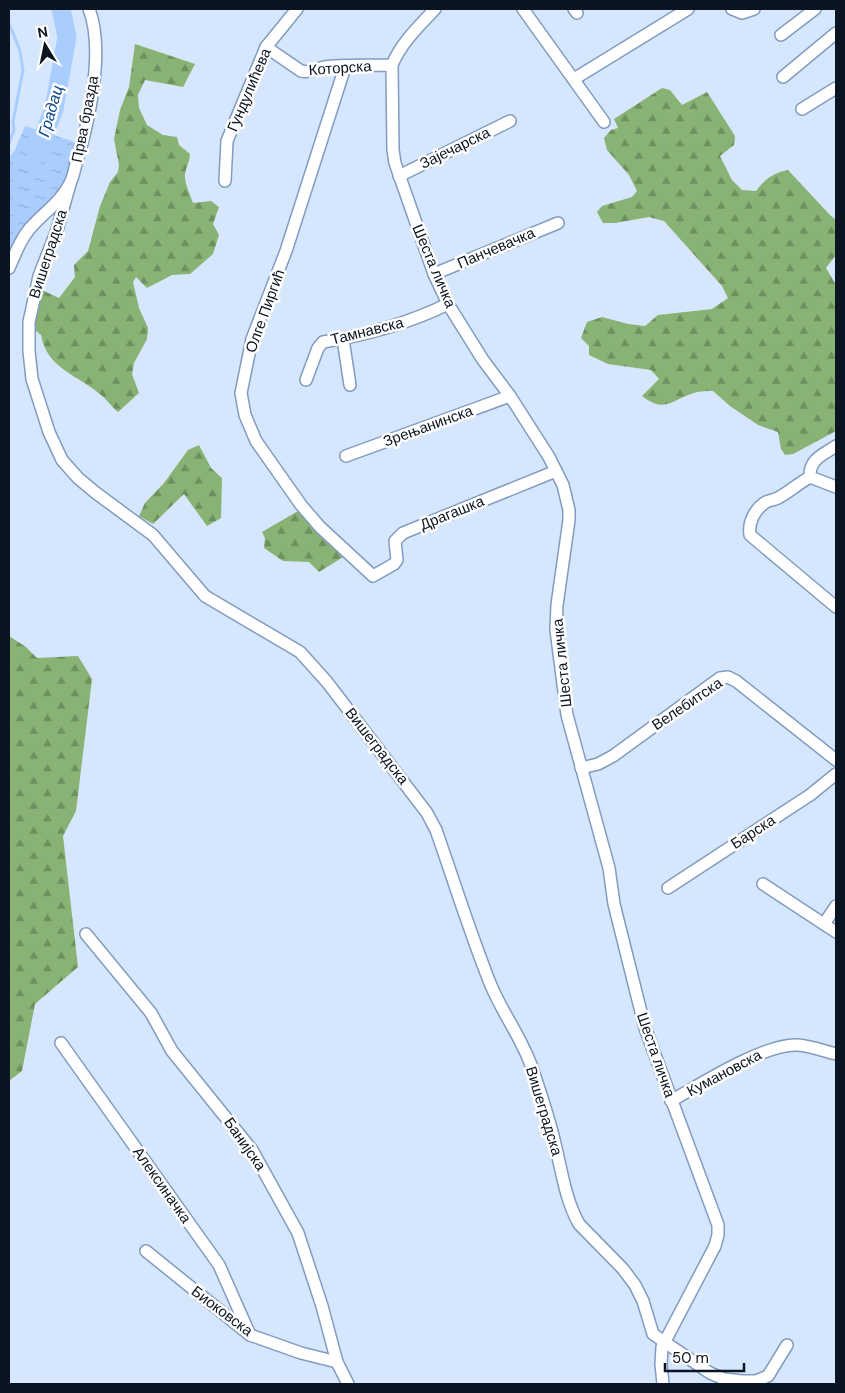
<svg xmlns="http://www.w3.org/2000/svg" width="845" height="1393" font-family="'DM Sans',sans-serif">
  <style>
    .forest { fill: url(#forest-firs) }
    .water { fill: url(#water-ripples) }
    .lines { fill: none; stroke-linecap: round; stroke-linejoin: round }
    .stream { stroke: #a9cdfd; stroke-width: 3 }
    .river { stroke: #a9cdfd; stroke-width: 19 }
    .minor-casing { stroke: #819cc0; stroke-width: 14 }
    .minor { stroke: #fff; stroke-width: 11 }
    .labels { text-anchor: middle; stroke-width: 5; stroke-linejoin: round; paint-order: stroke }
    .street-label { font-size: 15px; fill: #0b1421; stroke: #fff }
    .water-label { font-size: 16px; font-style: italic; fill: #0b478c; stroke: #fff }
  </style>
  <defs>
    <pattern id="forest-firs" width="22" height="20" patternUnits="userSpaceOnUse" patternTransform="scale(1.25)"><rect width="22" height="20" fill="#89b374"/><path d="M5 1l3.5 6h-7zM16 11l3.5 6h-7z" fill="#6e905f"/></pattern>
    <pattern id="water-ripples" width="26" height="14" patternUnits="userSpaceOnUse" patternTransform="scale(1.25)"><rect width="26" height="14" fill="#a9cdfd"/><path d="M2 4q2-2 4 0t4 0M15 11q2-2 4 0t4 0" fill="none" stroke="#90afd9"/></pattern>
  </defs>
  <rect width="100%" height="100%" fill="#d5e6fd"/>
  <g class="forest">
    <path d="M 135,44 L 195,64 L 183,87 L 145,80 L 138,95 L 139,108 L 147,125 L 163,135 L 177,137 L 179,145 L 190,154 C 190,161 186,167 185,174 C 184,183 190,194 193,203 L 211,201 L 219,207 L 213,224 L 219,235 L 213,254 L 190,274 L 172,275 L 147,288 L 136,277 L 133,282 L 139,308 L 148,328 L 147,339 L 134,363 L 132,374 L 139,393 L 118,412 C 112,407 107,400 101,395 C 78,375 47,369 41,335 L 35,330 L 36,313 L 42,290 L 59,298 L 75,277 L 74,265 L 88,251 L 100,206 L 110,182 L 118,172 L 119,165 L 114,139 L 120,110 L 129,87 Z"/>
    <path d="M 662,88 L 670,90 L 682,105 L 707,92 L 735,136 L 734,145 L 720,156 L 732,180 L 742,190 L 756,191 C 765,179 773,173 788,170 L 830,215 L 836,220 L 836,255 L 826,268 L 836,285 L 836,431 L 793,454 L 785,455 L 781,449 L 778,432 L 758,425 L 730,406 L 713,391 C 708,391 702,391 697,392 C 673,398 666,415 642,396 L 659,379 L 651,370 L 608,364 L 589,355 L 589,346 L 581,338 L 587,322 L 602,317 L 628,324 L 645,326 L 658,315 L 712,309 L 728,298 L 722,286 L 664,221 L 649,217 L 615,223 L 603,223 L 597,212 L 602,206 L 632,197 L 637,191 L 629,175 L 607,150 L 604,138 L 611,130 L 618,128 L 614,119 Z"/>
    <polygon points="199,445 211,468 222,478 221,518 207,526 184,494 153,524 139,516 145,503 164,483 188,450"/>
    <polygon points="298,511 343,557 319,572 309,562 283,561 264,548 265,538 262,532"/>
    <polygon points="9,636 26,647 37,658 78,656 92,679 76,811 63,836 78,967 35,1004 22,1071 9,1081"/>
  </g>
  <polygon class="water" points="25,126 78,143 62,189 9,256 9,158 15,150"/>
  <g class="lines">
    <polyline class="stream" points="9,23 20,51 23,70 13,122 14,130 9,143"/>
    <polyline class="river" points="36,155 54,109 67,37 61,9"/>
    <defs>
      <g id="minor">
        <path d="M 435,9 C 419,26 401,43 392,65 L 393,150 L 395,163 L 434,274 L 448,304 L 483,360 L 510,396 L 549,457 L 563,485 L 569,510 L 569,520 L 557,605 L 556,630 L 567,715 L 609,868 L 614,904 L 645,1028 L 718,1225 L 718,1235 L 715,1246 L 662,1347 L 661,1364 L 663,1384"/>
        <polyline points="523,9 604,122"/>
        <polyline points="574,9 577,13"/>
        <polyline points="732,9 742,13 754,9"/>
        <polyline points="781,35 815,9"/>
        <path d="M 266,47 L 301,71 C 311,73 315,69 324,67 C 344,64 370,66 392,65"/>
        <polyline points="345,67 286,251 252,339 241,393 245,415 256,441 301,505 320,527 373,576 394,564 397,560 395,541 403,533 556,471"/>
        <polyline points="783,77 836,33"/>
        <polyline points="574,79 688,9"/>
        <polyline points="802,109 836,88"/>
        <polyline points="399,176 510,121"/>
        <polyline points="225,181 227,141 266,47 297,9"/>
        <path d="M 70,184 L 57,230 L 39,276 L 29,322 L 29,351 L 32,379 L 49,432 L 62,460 L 78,478 L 96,493 L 153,535 L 205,596 L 300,652 L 327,682 L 427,813 L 436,830 C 454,881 470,933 490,983 C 502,1013 522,1038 532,1068 C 541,1094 550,1121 556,1148 C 562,1173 566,1201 579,1224 L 623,1269 L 635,1285 L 643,1301 L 653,1334 L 710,1373 L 724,1379 L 742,1381 L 756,1381 L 768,1376 L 787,1345"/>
        <path d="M 9,268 C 15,254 22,236 33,225 C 46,211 60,202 69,185 C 73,179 74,171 76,164 C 89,122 105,50 89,9"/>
        <polyline points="434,274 558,223"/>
        <polyline points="343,339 350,385"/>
        <path d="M 306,380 L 318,348 L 323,342 C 367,335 409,323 448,304"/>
        <path d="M 836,446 C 823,455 809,459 810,477 C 799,483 789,492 778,498 C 774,500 770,500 766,502 C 755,509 748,522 750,535 L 836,607"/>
        <polyline points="346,456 510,396"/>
        <polyline points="810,477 836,487"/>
        <polyline points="581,768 598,764 613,756 720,678 728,677 736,681 836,760"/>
        <polyline points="763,884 836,932"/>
        <polyline points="668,888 810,795 836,774"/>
        <polyline points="824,924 836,906"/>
        <polyline points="86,934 151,1013 172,1051 252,1150 298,1233 322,1306 337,1362 348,1384"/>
        <polyline points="61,1043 219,1265 250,1335"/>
        <path d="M 671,1101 C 701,1084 765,1043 798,1045 C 811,1046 824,1051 836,1054"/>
        <polyline points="146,1251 250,1335 301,1353 337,1362"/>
      </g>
    </defs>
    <use href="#minor" class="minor-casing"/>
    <use href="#minor" class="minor"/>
  </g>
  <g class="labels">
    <g class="street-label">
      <text transform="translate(340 68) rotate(-4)" y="5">Которска</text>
      <text transform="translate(249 90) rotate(-67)" y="5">Гундулићева</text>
      <text transform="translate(85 119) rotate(-79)" y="5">Прва бразда</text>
      <text transform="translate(455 148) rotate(-26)" y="5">Зајечарска</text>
      <text transform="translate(496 248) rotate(-23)" y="5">Панчевачка</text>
      <text transform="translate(48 254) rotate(-72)" y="5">Вишеградска</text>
      <text transform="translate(434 266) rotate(67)" y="5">Шеста личка</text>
      <text transform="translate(265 311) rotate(-70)" y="5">Олге Пиргић</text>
      <text transform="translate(367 331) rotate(-14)" y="5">Тамнавска</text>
      <text transform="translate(428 426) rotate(-20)" y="5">Зрењанинска</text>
      <text transform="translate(452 513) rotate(-22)" y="5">Драгашка</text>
      <text transform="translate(562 663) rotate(-96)" y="5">Шеста личка</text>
      <text transform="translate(687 704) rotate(-34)" y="5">Велебитска</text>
      <text transform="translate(377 746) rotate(52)" y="5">Вишеградска</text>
      <text transform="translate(753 832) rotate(-33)" y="5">Барска</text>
      <text transform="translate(656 1055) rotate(71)" y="5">Шеста личка</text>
      <text transform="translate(724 1073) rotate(-28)" y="5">Кумановска</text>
      <text transform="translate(544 1111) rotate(73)" y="5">Вишеградска</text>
      <text transform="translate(245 1144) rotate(55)" y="5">Банијска</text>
      <text transform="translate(162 1185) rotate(55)" y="5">Алексиначка</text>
      <text transform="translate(222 1311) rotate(37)" y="5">Биоковска</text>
    </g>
    <g class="water-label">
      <text transform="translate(50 111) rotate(-74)" y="6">Градац</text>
    </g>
  </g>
  <rect width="845" height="1393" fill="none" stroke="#0b1421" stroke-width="20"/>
  <g transform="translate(45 45) rotate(350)" stroke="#ffffff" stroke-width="4" paint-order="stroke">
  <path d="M0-4L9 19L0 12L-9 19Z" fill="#0b1421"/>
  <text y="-8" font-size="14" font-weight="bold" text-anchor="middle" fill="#0b1421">N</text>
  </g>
  <path d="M665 1363v8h79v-8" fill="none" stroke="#0b1421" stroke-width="2.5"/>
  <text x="672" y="1363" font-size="15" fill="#0b1421" stroke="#ffffff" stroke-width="4" paint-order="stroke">50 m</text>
</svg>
